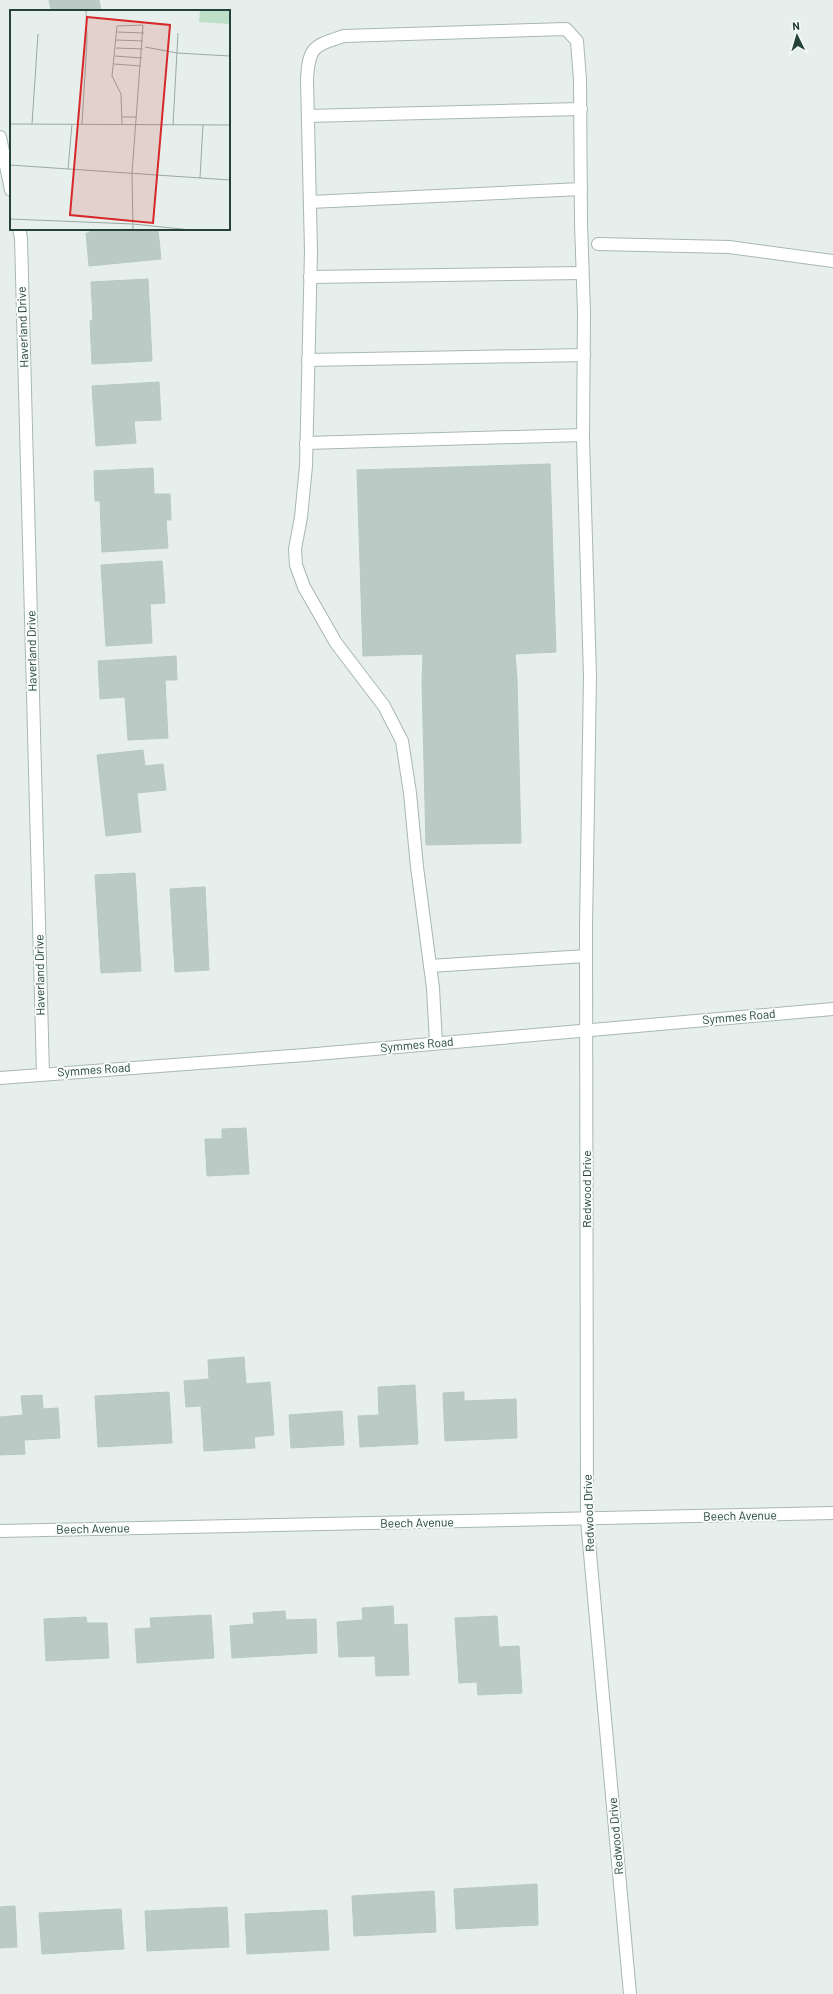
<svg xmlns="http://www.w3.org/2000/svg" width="833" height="1994" font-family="Barlow,sans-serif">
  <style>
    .building { fill: #bbcac4; stroke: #b8c9c2 }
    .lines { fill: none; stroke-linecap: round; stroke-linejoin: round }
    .minor-casing { stroke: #a8b8b2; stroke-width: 14 }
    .minor { stroke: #fff; stroke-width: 12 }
    .labels { text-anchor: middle; stroke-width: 4; stroke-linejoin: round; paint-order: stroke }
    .street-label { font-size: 12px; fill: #24423a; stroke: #f7fbf9 }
    .inset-road { fill: none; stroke: #98aaa4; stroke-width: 1 }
    .view { fill: #d62828; fill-opacity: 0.15; stroke: #d62828; stroke-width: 2 }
    .inset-edge { fill: none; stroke: #24423a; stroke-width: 2 }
  </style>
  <rect width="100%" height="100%" fill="#e6efeb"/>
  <g class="building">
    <polygon points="49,0 99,0 101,11 51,11"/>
    <polygon points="89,229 158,229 161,259 89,266 86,233 90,233"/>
    <polygon points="148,279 152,361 92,364 90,321 93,320 91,282"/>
    <polygon points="159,382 161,420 134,421 136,443 96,446 92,386"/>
    <polygon points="550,464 556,652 515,654 517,679 422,682 423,654 363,656 357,470"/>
    <polygon points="153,468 154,494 170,494 171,520 166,520 168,548 102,552 100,501 95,501 94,471"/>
    <polygon points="162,561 165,603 150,604 152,643 106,646 101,565"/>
    <polygon points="176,656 177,680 165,680 168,738 128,740 125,697 100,699 98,661"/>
    <polygon points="517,679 521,843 426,845 422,682"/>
    <polygon points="143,750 145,766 163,764 166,790 137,793 141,832 106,836 97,755"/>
    <polygon points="135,873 141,971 101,973 95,875"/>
    <polygon points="205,887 209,970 175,972 170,889"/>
    <polygon points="246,1128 249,1174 207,1176 205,1139 222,1139 222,1129"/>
    <polygon points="244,1357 246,1384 270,1382 274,1435 254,1437 255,1448 204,1451 201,1406 186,1407 184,1381 209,1379 208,1360"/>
    <polygon points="415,1385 418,1444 360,1447 358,1416 379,1415 378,1387"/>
    <polygon points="169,1392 172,1443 98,1447 95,1396"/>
    <polygon points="464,1392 464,1401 516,1399 517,1438 445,1441 443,1393"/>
    <polygon points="42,1395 43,1409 58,1408 60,1438 24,1440 25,1454 0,1455 0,1417 23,1415 21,1396"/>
    <polygon points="342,1411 344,1445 291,1448 289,1415"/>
    <polygon points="393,1606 394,1625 407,1624 409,1675 376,1676 375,1656 339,1657 337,1622 363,1620 362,1608"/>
    <polygon points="285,1611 286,1620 316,1619 317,1653 232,1658 230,1626 254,1624 253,1613"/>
    <polygon points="211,1615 214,1658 137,1663 135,1629 151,1628 150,1618"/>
    <polygon points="497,1616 499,1647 519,1646 522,1693 478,1695 477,1682 459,1683 455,1618"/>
    <polygon points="86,1617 87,1623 107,1623 109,1658 46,1661 44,1619"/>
    <polygon points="537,1884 538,1925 456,1929 454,1889"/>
    <polygon points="434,1891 436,1932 354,1936 352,1896"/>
    <polygon points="15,1906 17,1947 0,1948 0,1907"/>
    <polygon points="227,1907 229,1947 147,1951 145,1911"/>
    <polygon points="121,1909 124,1949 42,1954 39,1913"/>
    <polygon points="327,1910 329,1950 247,1954 245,1914"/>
  </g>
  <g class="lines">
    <defs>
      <g id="minor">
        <polyline points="308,116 581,109"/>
        <polyline points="0,137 11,190"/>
        <polyline points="310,202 581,189"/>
        <polyline points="19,229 21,238 43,1074"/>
        <polyline points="598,244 729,247 833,261"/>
        <polyline points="310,277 582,273"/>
        <polyline points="308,360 584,355"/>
        <polyline points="306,443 583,435"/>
        <polyline points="430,966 586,956"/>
        <path d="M 436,1043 L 433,988 L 417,867 L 410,793 L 402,741 L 384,706 L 336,643 L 304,587 L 296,565 L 295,549 L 301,517 L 306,466 L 311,251 L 307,79 C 309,46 314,46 344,36 L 566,29 L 577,41 L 580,80 L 581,224 L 584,312 L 583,439 L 590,676 L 586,929 L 587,1520 L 630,1994"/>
        <polyline points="0,1078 305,1055 833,1009"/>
        <polyline points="0,1531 833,1513"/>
      </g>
    </defs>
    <use href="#minor" class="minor-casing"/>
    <use href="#minor" class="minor"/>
  </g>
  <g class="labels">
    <g class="street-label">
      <text transform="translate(23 327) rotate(-92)" y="4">Haverland Drive</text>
      <text transform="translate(32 651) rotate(-91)" y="4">Haverland Drive</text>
      <text transform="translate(40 975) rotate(-91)" y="4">Haverland Drive</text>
      <text transform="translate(739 1017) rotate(-5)" y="4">Symmes Road</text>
      <text transform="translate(417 1045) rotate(-5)" y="4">Symmes Road</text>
      <text transform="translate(94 1070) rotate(-4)" y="4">Symmes Road</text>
      <text transform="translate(587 1189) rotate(-90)" y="4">Redwood Drive</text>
      <text transform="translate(589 1513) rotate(-92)" y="4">Redwood Drive</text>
      <text transform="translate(740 1516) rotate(-1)" y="4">Beech Avenue</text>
      <text transform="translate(417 1523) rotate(-1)" y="4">Beech Avenue</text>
      <text transform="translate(93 1529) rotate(-1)" y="4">Beech Avenue</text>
      <text transform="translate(616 1836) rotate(-95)" y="4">Redwood Drive</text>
    </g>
  </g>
  <g transform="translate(10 10)">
    <rect width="220" height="220" fill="#e6efeb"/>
    <path d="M 190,0 L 220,0 L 220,14 L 189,12 Z" fill="#bfe0c8"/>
    <path class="inset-road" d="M 107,22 L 134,23M 106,30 L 133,31M 135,37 L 167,43 L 220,46M 106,38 L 133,39M 105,46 L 132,48M 104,54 L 131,56M 112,107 L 127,107M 0,114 L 220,115M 22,114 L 28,24M 72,114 L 77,31 L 76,0M 112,115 L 111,84 L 102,66 L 107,16 L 133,15 L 122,163 L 123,220M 163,115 L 168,23M 0,155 L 220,170M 58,159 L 62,114M 190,168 L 193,114M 0,209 L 123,214 L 181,220"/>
    <path class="view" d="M 77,7 L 160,15 L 143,213 L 60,205 Z"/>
    <rect width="220" height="220" class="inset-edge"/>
  </g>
  <g transform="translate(797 36) rotate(355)" stroke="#f7fbf9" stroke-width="3" paint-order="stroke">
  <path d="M0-3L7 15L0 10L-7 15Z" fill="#24423a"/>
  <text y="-6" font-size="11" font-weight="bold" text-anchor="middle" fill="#24423a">N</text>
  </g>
</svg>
